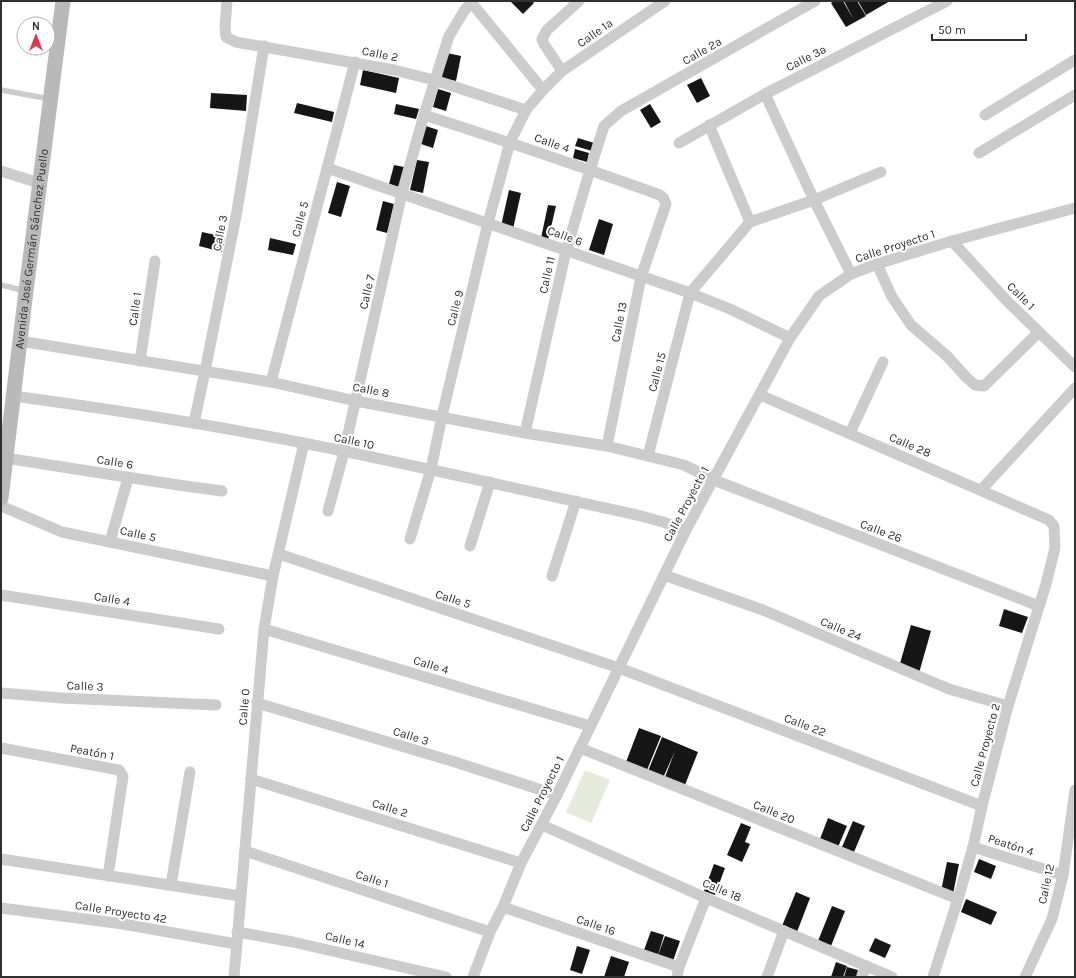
<svg xmlns="http://www.w3.org/2000/svg" width="1076" height="978" font-family="Karla,sans-serif">
  <style>
    .green { fill: #e6ecdc }
    .building { fill: #161616 }
    .lines { fill: none; stroke-linecap: round; stroke-linejoin: round }
    .lane { stroke: #ccc; stroke-width: 5.5 }
    .street { stroke: #ccc; stroke-width: 11 }
    .secondary { stroke: #b9b9b9; stroke-width: 15 }
    .labels { text-anchor: middle; stroke-width: 4; stroke-linejoin: round; paint-order: stroke }
    .street-label { font-size: 12px; fill: #2f2f2f; stroke: #fff }
  </style>
  <rect width="100%" height="100%" fill="#fff"/>
  <polygon class="green" points="585,770 610,780 591,823 566,812"/>
  <g class="building">
    <polygon points="510,1 532,1 534,3 523,14"/>
    <polygon points="834,1 843,1 854,20 844,1 857,1 866,16 846,27 831,3"/>
    <polygon points="858,1 890,1 866,15"/>
    <polygon points="447,53 461,56 456,81 441,78"/>
    <polygon points="363,70 399,78 396,93 360,85"/>
    <polygon points="701,78 710,96 697,103 687,85"/>
    <polygon points="438,89 451,93 446,111 433,107"/>
    <polygon points="211,93 247,95 246,111 210,108"/>
    <polygon points="297,103 334,112 332,122 294,113"/>
    <polygon points="396,104 419,109 416,119 394,114"/>
    <polygon points="650,104 661,122 651,128 640,110"/>
    <polygon points="426,126 438,130 433,148 421,144"/>
    <polygon points="578,138 594,143 592,151 575,146"/>
    <polygon points="575,149 589,153 587,162 573,158"/>
    <polygon points="417,160 429,162 423,193 410,190"/>
    <polygon points="394,165 404,167 399,187 389,184"/>
    <polygon points="337,182 350,186 341,217 328,213"/>
    <polygon points="509,190 521,193 513,229 501,226"/>
    <polygon points="383,201 394,204 387,233 376,230"/>
    <polygon points="548,205 556,206 548,240 541,238"/>
    <polygon points="599,219 613,224 604,255 589,250"/>
    <polygon points="202,232 225,237 222,252 199,246"/>
    <polygon points="270,238 296,244 293,255 268,250"/>
    <polygon points="1004,609 1028,617 1022,633 999,626"/>
    <polygon points="911,625 931,631 919,673 899,667"/>
    <polygon points="639,728 661,736 647,770 626,762"/>
    <polygon points="662,737 698,752 685,785 665,777 675,751 663,778 648,771"/>
    <polygon points="828,818 847,826 838,847 820,839"/>
    <polygon points="853,821 865,826 854,852 842,847"/>
    <polygon points="741,823 751,827 745,842 750,844 742,862 727,855"/>
    <polygon points="979,859 996,866 991,879 974,872"/>
    <polygon points="947,862 959,864 953,894 941,891"/>
    <polygon points="714,864 725,868 715,895 704,891"/>
    <polygon points="796,892 810,898 797,932 782,926"/>
    <polygon points="966,899 997,912 991,925 961,912"/>
    <polygon points="832,906 845,911 831,946 818,941"/>
    <polygon points="651,931 664,935 658,955 644,950"/>
    <polygon points="665,936 680,941 673,961 658,955"/>
    <polygon points="875,938 891,945 885,958 869,951"/>
    <polygon points="577,946 590,950 582,974 570,970"/>
    <polygon points="611,956 629,962 624,977 604,977"/>
    <polygon points="836,962 847,966 843,977 831,977"/>
    <polygon points="847,967 858,970 856,977 844,977"/>
  </g>
  <g class="lines">
    <g class="lane">
      <polyline points="1,90 50,99"/>
      <polyline points="1,285 26,291"/>
    </g>
    <g class="street">
      <polyline points="227,1 225,27 226,37 236,42 394,70 434,80 526,110"/>
      <polyline points="470,1 543,90"/>
      <polyline points="562,71 544,44 542,39 547,30 579,1"/>
      <polyline points="765,94 814,200 851,274"/>
      <path d="M 424,115 C 503,140 582,167 660,195 L 664,199 L 666,204 L 641,277 L 607,446"/>
      <polyline points="985,115 1075,60"/>
      <polyline points="709,125 750,222"/>
      <polyline points="679,143 765,94 947,1"/>
      <polyline points="979,153 1075,95"/>
      <polyline points="327,168 690,293 730,309 790,338"/>
      <polyline points="1,171 39,183"/>
      <polyline points="952,241 1007,301 1075,367"/>
      <polyline points="877,264 892,297 911,325 947,356 966,377 975,385 984,386 1039,332"/>
      <polyline points="20,341 271,382 356,401 525,433 607,446 684,465 714,480 1039,606"/>
      <polyline points="140,361 155,261"/>
      <polyline points="271,382 355,62"/>
      <polyline points="760,395 1049,520 1054,526 1055,548 1046,584 1008,706 982,806 973,847 958,899 933,977"/>
      <path d="M 13,396 C 110,409 207,424 303,443 C 415,465 526,491 637,515 L 663,522 L 686,530"/>
      <polyline points="194,423 205,371 237,211 264,46"/>
      <polyline points="525,433 566,251 590,170 604,126 621,111 815,1"/>
      <polyline points="850,433 883,362"/>
      <polyline points="648,456 690,293 750,222 814,200 881,172"/>
      <polyline points="5,458 178,485 222,491"/>
      <polyline points="981,490 1075,388"/>
      <polyline points="1,506 62,532 273,576"/>
      <polyline points="328,511 344,452 402,193 424,115 449,36 464,11 473,1"/>
      <polyline points="410,539 431,469 442,416 488,223 510,142 526,110 543,90 562,71 665,1"/>
      <polyline points="110,542 128,478"/>
      <polyline points="470,546 490,482"/>
      <polyline points="279,554 619,668 982,806"/>
      <polyline points="664,575 763,610 949,689 1008,706"/>
      <polyline points="552,576 576,501"/>
      <polyline points="1,595 219,629"/>
      <polyline points="264,629 590,726"/>
      <polyline points="1,693 62,698 216,705"/>
      <polyline points="257,703 455,762 557,795"/>
      <polyline points="1,748 119,770 123,776 108,876"/>
      <polyline points="580,748 958,899"/>
      <polyline points="251,779 521,863"/>
      <polyline points="542,825 706,898 892,977"/>
      <polyline points="973,847 1063,875"/>
      <polyline points="245,851 490,932"/>
      <polyline points="1,859 240,896"/>
      <polyline points="171,885 190,772"/>
      <polyline points="503,907 679,967"/>
      <polyline points="1,908 123,924 236,944"/>
      <polyline points="237,932 293,942 446,977"/>
      <polyline points="234,977 264,629 273,576 304,443"/>
      <polyline points="473,977 490,932 503,907 521,863 557,795 686,530 790,338 819,296 851,274 877,264 952,241 1075,208"/>
      <polyline points="677,977 679,967 706,898"/>
      <polyline points="767,977 784,931"/>
      <polyline points="862,977 866,966"/>
      <polyline points="1025,977 1052,919 1063,875 1075,790"/>
    </g>
    <path class="secondary" id="s1" d="M 1,498 L 26,291 L 63,1"/>
  </g>
  <g class="labels">
    <g class="street-label">
      <text transform="translate(595 33) rotate(-35)" y="4">Calle 1ª</text>
      <text transform="translate(702 51) rotate(-30)" y="4">Calle 2ª</text>
      <text transform="translate(380 54) rotate(11)" y="4">Calle 2</text>
      <text transform="translate(806 58) rotate(-27)" y="4">Calle 3ª</text>
      <text transform="translate(552 143) rotate(19)" y="4">Calle 4</text>
      <text transform="translate(300 219) rotate(-75)" y="4">Calle 5</text>
      <text transform="translate(220 233) rotate(-79)" y="4">Calle 3</text>
      <text transform="translate(565 236) rotate(20)" y="4">Calle 6</text>
      <text transform="translate(895 246) rotate(-18)" y="4">Calle Proyecto 1</text>
      <text dy="4" stroke="none"><textPath href="#s1" startOffset="251">Avenida José Germán Sánchez Puello</textPath></text>
      <text transform="translate(547 275) rotate(-77)" y="4">Calle 11</text>
      <text transform="translate(367 292) rotate(-77)" y="4">Calle 7</text>
      <text transform="translate(1021 296) rotate(45)" y="4">Calle 1</text>
      <text transform="translate(455 308) rotate(-76)" y="4">Calle 9</text>
      <text transform="translate(135 309) rotate(-82)" y="4">Calle 1</text>
      <text transform="translate(619 322) rotate(-79)" y="4">Calle 13</text>
      <text transform="translate(657 372) rotate(-75)" y="4">Calle 15</text>
      <text transform="translate(371 390) rotate(11)" y="4">Calle 8</text>
      <text transform="translate(354 441) rotate(12)" y="4">Calle 10</text>
      <text transform="translate(910 445) rotate(23)" y="4">Calle 28</text>
      <text transform="translate(115 462) rotate(9)" y="4">Calle 6</text>
      <text transform="translate(686 504) rotate(-62)" y="4">Calle Proyecto 1</text>
      <text transform="translate(881 531) rotate(21)" y="4">Calle 26</text>
      <text transform="translate(138 534) rotate(12)" y="4">Calle 5</text>
      <text transform="translate(112 599) rotate(9)" y="4">Calle 4</text>
      <text transform="translate(453 599) rotate(18)" y="4">Calle 5</text>
      <text transform="translate(841 629) rotate(23)" y="4">Calle 24</text>
      <text transform="translate(431 665) rotate(17)" y="4">Calle 4</text>
      <text transform="translate(85 686) rotate(2)" y="4">Calle 3</text>
      <text transform="translate(244 707) rotate(-85)" y="4">Calle 0</text>
      <text transform="translate(805 725) rotate(21)" y="4">Calle 22</text>
      <text transform="translate(411 736) rotate(17)" y="4">Calle 3</text>
      <text transform="translate(985 745) rotate(-75)" y="4">Calle Proyecto 2</text>
      <text transform="translate(92 752) rotate(11)" y="4">Peatón 1</text>
      <text transform="translate(542 794) rotate(-63)" y="4">Calle Proyecto 1</text>
      <text transform="translate(390 808) rotate(17)" y="4">Calle 2</text>
      <text transform="translate(774 812) rotate(22)" y="4">Calle 20</text>
      <text transform="translate(1011 845) rotate(18)" y="4">Peatón 4</text>
      <text transform="translate(372 879) rotate(18)" y="4">Calle 1</text>
      <text transform="translate(1046 884) rotate(-78)" y="4">Calle 12</text>
      <text transform="translate(722 890) rotate(23)" y="4">Calle 18</text>
      <text transform="translate(121 912) rotate(9)" y="4">Calle Proyecto 42</text>
      <text transform="translate(596 925) rotate(19)" y="4">Calle 16</text>
      <text transform="translate(345 940) rotate(13)" y="4">Calle 14</text>
    </g>
  </g>
  <rect width="1076" height="978" fill="none" stroke="#2f2f2f" stroke-width="4"/>
  <g transform="translate(36 36)"><circle r="19" fill="#ffffff" stroke="#acacac"/>
  <path d="M0-3L7 15L0 10L-7 15Z" fill="#e3334d"/>
  <text y="-6" font-size="11" font-weight="bold" text-anchor="middle" fill="#2f2f2f">N</text>
  </g>
  <path d="M932 34v6h94v-6" fill="none" stroke="#2f2f2f" stroke-width="2"/>
  <text x="938" y="34" font-size="12" fill="#2f2f2f" stroke="#ffffff" stroke-width="3" paint-order="stroke">50 m</text>
</svg>
